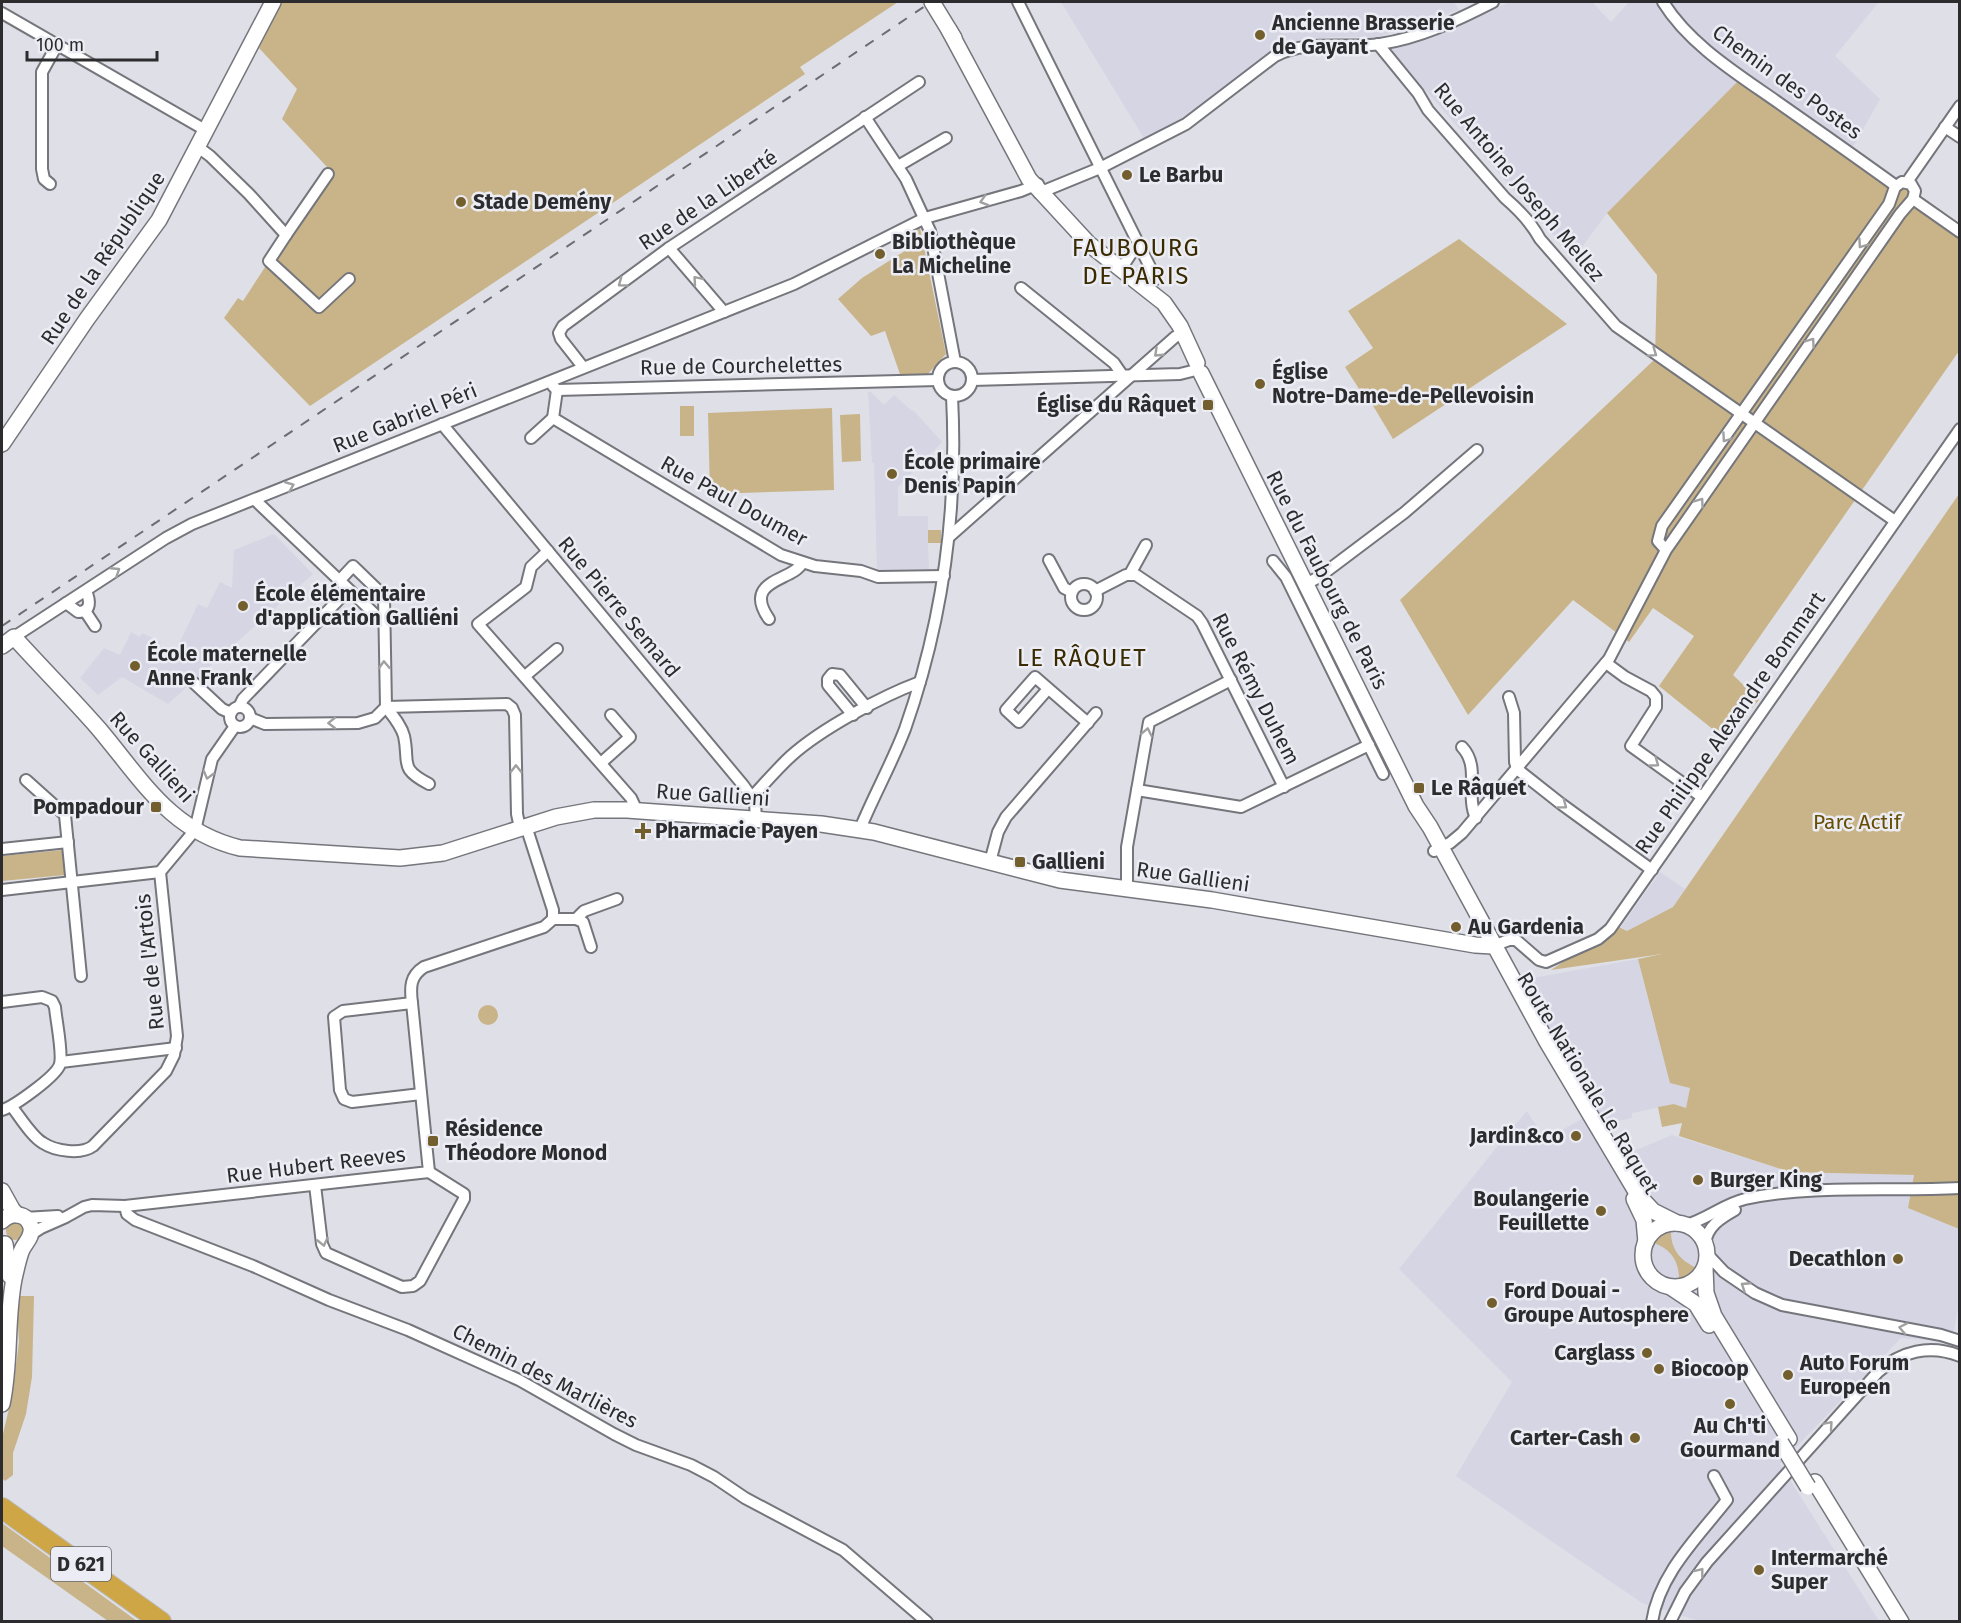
<svg xmlns="http://www.w3.org/2000/svg" width="1961" height="1623" font-family="'Fira Sans',sans-serif">
  <style>
    .built { fill: #d5d5e4 }
    .green { fill: #c8b488 }
    .lines { fill: none; stroke-linecap: round; stroke-linejoin: round }
    .street-casing { stroke: #75767c; stroke-width: 14 }
    .secondary-casing { stroke: #75767c; stroke-width: 18 }
    .highway-casing { stroke: #bbbbbc; stroke-width: 22 }
    .street { stroke: #fff; stroke-width: 10 }
    .secondary { stroke: #fff; stroke-width: 15 }
    .highway { stroke: #cea645; stroke-width: 20 }
    .rail { stroke: #6c6c71; stroke-width: 2; stroke-dasharray: 10 10; stroke-linecap: butt }
    .secondary-bridge-casing { stroke: #75767c; stroke-width: 18; stroke-linecap: butt }
    .secondary-bridge { stroke: #fff; stroke-width: 15 }
    .oneway { stroke: #a0a0a1 }
    .poi-dot { fill: #735e2d; stroke: #ecedf4; stroke-width: 2 }
    .labels { text-anchor: middle; stroke-width: 5; stroke-linejoin: round; paint-order: stroke }
    .shield { fill: #ecedf4; stroke: #66666a; stroke-width: 1.5 }
    .shield-label { font-size: 20px; font-weight: bold; fill: #2c2c2f }
    .poi-label { font-size: 21px; font-weight: bold; fill: #2c2c2f; stroke: #ecedf4; text-anchor: start }
    .street-label { font-size: 21px; fill: #2c2c2f; stroke: #ecedf4 }
    .park-label { font-size: 21px; fill: #674e04; stroke: #ecedf4 }
    .quarter-label { font-size: 24px; letter-spacing: 1.5px; fill: #3a2a00; stroke: #ecedf4 }
  </style>
  <rect width="100%" height="100%" fill="#dfdfe7"/>
  <g class="built">
    <polygon points="1061,2 1454,2 1459,10 1378,37 1330,37 1302,42 1276,53 1211,100 1145,140"/>
    <polygon points="1510,2 1592,2 1611,22 1629,2 1879,2 1835,56 1880,99 1852,149 1746,73 1607,213 1574,258 1388,48 1444,31"/>
    <polygon points="868,392 871,392 884,405 894,395 912,411 913,410 942,442 898,487 898,516 928,516 928,530 941,530 928,544 929,569 877,570 874,463 872,462"/>
    <polygon points="274,534 313,574 168,704 122,677 98,695 80,678 104,648 120,655 131,632 140,637 142,633 161,642 159,646 168,650 164,658 171,661 198,604 207,608 220,582 232,588 234,550"/>
    <polygon points="1660,872 1685,889 1673,907 1627,931 1621,927"/>
    <polygon points="1638,959 1654,1023 1690,1088 1686,1108 1674,1104 1632,1113 1632,1118 1605,1124 1622,1156 1672,1135 1790,1172 1914,1175 1908,1208 1959,1229 1959,1302 1952,1342 1901,1338 1780,1464 1879,1621 1699,1621 1642,1603 1456,1476 1512,1382 1399,1269 1513,1127 1527,1111 1545,1140 1597,1110 1524,984 1533,978"/>
  </g>
  <g class="green">
    <polygon points="282,2 898,2 800,67 805,74 310,406 224,318 238,298 243,301 329,169 282,119 297,89 259,48"/>
    <polygon points="1746,73 1959,223 1959,351 1733,675 1759,700 1725,739 1659,686 1694,636 1653,608 1629,642 1573,600 1468,715 1400,600 1655,359 1657,275 1607,213"/>
    <polygon points="920,228 946,354 925,377 901,377 885,331 871,336 838,299 862,278 908,249 904,237"/>
    <polygon points="1459,239 1567,324 1393,439 1366,394 1363,395 1345,367 1373,348 1348,311"/>
    <rect x="680" y="406" width="14" height="30"/>
    <polygon points="832,408 834,490 710,494 708,413"/>
    <polygon points="860,414 861,461 842,462 840,415"/>
    <polygon points="1959,494 1959,1229 1908,1208 1914,1175 1790,1172 1679,1136 1682,1123 1662,1127 1658,1107 1674,1104 1686,1108 1690,1088 1670,1083 1638,959 1662,954 1551,970 1617,926 1627,931 1673,907"/>
    <rect x="928" y="530" width="13" height="13"/>
    <polygon points="63,850 65,875 2,881 2,856"/>
    <circle cx="488" cy="1015" r="10"/>
    <circle cx="15" cy="1231" r="9"/>
    <path d="M 1671,1232 C 1671,1250 1681,1261 1697,1268 L 1687,1277 L 1679,1279 C 1679,1261 1671,1249 1654,1243 L 1662,1235 Z"/>
    <polygon points="16,1296 34,1296 32,1377 26,1414 13,1453 13,1475 5,1481 2,1478 2,1438 12,1396 19,1342"/>
    <polygon points="2,1523 137,1621 108,1621 2,1546"/>
  </g>
  <g class="lines">
    <defs>
      <g id="street">
        <polyline points="1018,2 1156,279"/>
        <path d="M 1663,2 C 1689,44 1736,73 1776,101 C 1816,129 1856,157 1896,186"/>
        <polyline points="2,13 207,131"/>
        <path d="M 1378,44 L 1418,93 L 1428,110 L 1505,198 C 1519,210 1531,222 1540,239 L 1616,326 L 1895,521"/>
        <polyline points="865,117 906,179 930,231 955,362"/>
        <polyline points="1945,127 1960,137"/>
        <polyline points="198,147 210,156 249,194 286,235 269,261 319,307 349,279"/>
        <polyline points="898,166 946,138"/>
        <polyline points="1907,182 1960,106"/>
        <polyline points="50,184 44,179 42,169 42,72 57,45"/>
        <path d="M 1039,193 L 1100,168 L 1186,124 L 1275,56 C 1307,39 1345,49 1380,44 C 1420,38 1458,20 1493,2"/>
        <polyline points="1913,199 1960,232"/>
        <polyline points="286,235 328,174"/>
        <polyline points="669,248 724,312"/>
        <polyline points="1121,269 1138,243"/>
        <polyline points="1021,288 1114,363 1123,376"/>
        <circle cx="955" cy="379" r="17"/>
        <polyline points="583,367 561,339 559,333 563,326 669,248 919,82"/>
        <polyline points="972,380 1180,374 1192,371"/>
        <polyline points="553,386 557,390 938,380"/>
        <polyline points="557,390 553,418 781,555 815,566 861,571 878,577 944,576"/>
        <polyline points="442,424 743,785 755,802 756,819"/>
        <polyline points="531,438 553,418"/>
        <polyline points="255,500 383,622"/>
        <polyline points="950,536 1175,337 1183,333"/>
        <polyline points="548,551 531,567 526,587 478,624 631,798 637,811"/>
        <polyline points="1049,560 1064,588 1072,592"/>
        <polyline points="1273,561 1286,577 1383,774"/>
        <polyline points="1130,574 1146,545"/>
        <path d="M 339,581 L 353,566 L 384,596 L 386,707 C 393,716 401,725 404,736 C 410,763 398,768 429,784"/>
        <polyline points="1306,584 1319,577 1404,513 1477,450"/>
        <circle cx="1084" cy="597" r="13"/>
        <polyline points="1095,591 1126,575 1136,575 1197,616 1202,623 1284,787"/>
        <path d="M 66,603 L 78,612 C 92,612 90,600 86,591"/>
        <polyline points="85,611 95,626"/>
        <path d="M 769,619 C 741,579 794,581 802,563"/>
        <polyline points="14,637 166,538 192,524 794,284 925,218 1021,191 1038,184"/>
        <polyline points="1606,663 1625,677 1651,691 1656,697 1656,707 1631,746 1702,797"/>
        <polyline points="525,676 557,649"/>
        <polyline points="194,683 222,709 231,713"/>
        <polyline points="1048,689 1019,722 1006,710 1035,677 1088,723"/>
        <polyline points="1509,697 1514,713 1515,762 1517,769 1560,803 1652,870"/>
        <polyline points="239,707 243,699 348,590"/>
        <polyline points="386,707 507,704 512,708 515,715 517,814 520,828"/>
        <circle cx="240" cy="717" r="10"/>
        <polyline points="853,715 828,685 828,679 832,674 840,675 867,708"/>
        <polyline points="250,718 265,724 358,723 375,718 386,707"/>
        <path d="M 1462,747 C 1481,767 1465,795 1476,818"/>
        <polyline points="601,763 630,737 611,715"/>
        <polyline points="26,780 65,815 81,976"/>
        <polyline points="1137,790 1241,807 1369,745"/>
        <path d="M 752,797 C 765,783 777,769 791,756 C 821,729 882,696 920,682"/>
        <path d="M 860,829 C 874,795 892,763 905,729 C 943,621 958,510 952,396"/>
        <polyline points="2,849 68,842"/>
        <polyline points="1434,851 1450,843 1462,833 1609,659 1666,550 1900,214 1913,199 1915,191 1911,184 1902,182 1895,187 1889,204 1662,526 1658,541 1666,550"/>
        <polyline points="990,862 998,832 1006,817 1096,713"/>
        <polyline points="1127,889 1127,847 1149,722 1231,680"/>
        <polyline points="2,890 160,872 195,830 212,759 235,726"/>
        <polyline points="553,919 576,919 584,911 617,899"/>
        <polyline points="576,919 583,922 591,947"/>
        <polyline points="1493,946 1509,940 1516,940 1539,960 1546,962 1598,939 1610,929 1960,429"/>
        <path d="M 2,1002 L 42,997 L 52,1001 L 55,1007 C 56,1020 63,1053 60,1064 C 57,1076 13,1107 2,1110"/>
        <polyline points="412,1003 343,1011 334,1017 340,1090 344,1099 352,1102 421,1094"/>
        <polyline points="61,1062 176,1048"/>
        <path d="M 12,1107 C 20,1117 32,1137 43,1143 C 55,1151 81,1155 93,1146 L 166,1071 L 174,1055 L 177,1036 L 160,872"/>
        <polyline points="315,1185 322,1244 326,1253 402,1287 413,1286 420,1281 464,1199 464,1194 429,1172"/>
        <polyline points="125,1206 127,1214 135,1220 253,1266 329,1300 408,1330 519,1380 614,1434 636,1445 691,1465 714,1477 745,1498 843,1550 927,1622"/>
        <polyline points="24,1218 58,1216"/>
        <path d="M 1686,1225 C 1707,1219 1724,1204 1745,1199 C 1814,1184 1889,1192 1960,1188"/>
        <path d="M 30,1235 L 41,1228 L 66,1217 L 84,1207 L 92,1205 L 125,1206 L 429,1172 L 412,1003 C 410,987 410,976 424,967 L 544,927 L 553,919 L 553,910 L 526,826"/>
        <path d="M 1705,1244 C 1707,1226 1721,1218 1735,1210"/>
        <polyline points="1708,1255 1724,1272 1755,1293 1782,1305 1941,1335 1960,1341"/>
        <path d="M 1652,1622 C 1659,1574 1698,1537 1727,1500 L 1714,1476"/>
        <path d="M 1670,1622 L 1685,1592 L 1707,1562 L 1878,1372 C 1901,1351 1930,1344 1960,1356"/>
      </g>
      <g id="secondary">
        <polyline points="932,2 954,38"/>
        <polyline points="949,30 1029,179 1089,244 1164,303 1180,326 1197,363"/>
        <polyline points="1201,373 1416,806 1430,827 1547,1042 1638,1195 1653,1211 1677,1223"/>
        <polyline points="2,444 87,319 159,220 273,2"/>
        <path d="M 2,646 L 14,637 C 42,668 72,698 99,729 C 142,780 170,831 240,848 L 400,858 L 443,853 L 556,817 L 594,810 L 627,810 L 821,824 L 874,832 L 1060,880 L 1212,900 L 1475,945 L 1493,946"/>
        <polyline points="2,1191 12,1209 17,1215"/>
        <polyline points="1634,1199 1644,1220 1646,1242"/>
        <path d="M 2,1221 C 11,1212 27,1212 31,1227 C 33,1238 24,1243 21,1252 C 18,1261 16,1270 14,1279 C 6,1320 11,1363 2,1404"/>
        <circle cx="1675" cy="1255" r="32"/>
        <polyline points="5,1244 10,1276"/>
        <polyline points="1705,1268 1706,1293 1714,1316 1789,1439"/>
        <polyline points="1672,1288 1696,1304 1709,1325"/>
        <polyline points="1815,1482 1901,1622"/>
      </g>
      <polyline id="highway" points="2,1508 161,1622"/>
    </defs>
    <use href="#street" class="street-casing"/>
    <use href="#secondary" class="secondary-casing"/>
    <use href="#highway" class="highway-casing"/>
    <use href="#street" class="street"/>
    <use href="#secondary" class="secondary"/>
    <use href="#highway" class="highway"/>
    <polyline class="rail" points="2,626 931,2"/>
    <defs>
      <polyline id="secondary-bridge" points="1781,1443 1808,1487"/>
    </defs>
    <use href="#secondary-bridge" class="secondary-bridge-casing"/>
    <use href="#secondary-bridge" class="secondary-bridge"/>
  </g>
  <defs><path id="oneway-chevron" d="M-2-3.5L2.5 0L-2 3.5" fill="none" stroke-width="1.6" stroke-linecap="round" stroke-linejoin="round" transform="scale(1.5)"/></defs>
  <g class="oneway">
    <use href="#oneway-chevron" transform="translate(984 201) rotate(164)"/>
    <use href="#oneway-chevron" transform="translate(1862 244) rotate(125)"/>
    <use href="#oneway-chevron" transform="translate(697 280) rotate(-131)"/>
    <use href="#oneway-chevron" transform="translate(622 283) rotate(144)"/>
    <use href="#oneway-chevron" transform="translate(1811 342) rotate(-55)"/>
    <use href="#oneway-chevron" transform="translate(1158 353) rotate(137)"/>
    <use href="#oneway-chevron" transform="translate(1653 353) rotate(35)"/>
    <use href="#oneway-chevron" transform="translate(1726 438) rotate(125)"/>
    <use href="#oneway-chevron" transform="translate(290 486) rotate(-22)"/>
    <use href="#oneway-chevron" transform="translate(1700 502) rotate(-55)"/>
    <use href="#oneway-chevron" transform="translate(116 571) rotate(-33)"/>
    <use href="#oneway-chevron" transform="translate(384 665) rotate(-92)"/>
    <use href="#oneway-chevron" transform="translate(332 723) rotate(179)"/>
    <use href="#oneway-chevron" transform="translate(1147 732) rotate(-79)"/>
    <use href="#oneway-chevron" transform="translate(1655 763) rotate(36)"/>
    <use href="#oneway-chevron" transform="translate(516 769) rotate(-91)"/>
    <use href="#oneway-chevron" transform="translate(208 775) rotate(105)"/>
    <use href="#oneway-chevron" transform="translate(1563 805) rotate(37)"/>
    <use href="#oneway-chevron" transform="translate(323 1242) rotate(77)"/>
    <use href="#oneway-chevron" transform="translate(1745 1286) rotate(-147)"/>
    <use href="#oneway-chevron" transform="translate(1903 1328) rotate(-169)"/>
    <use href="#oneway-chevron" transform="translate(1829 1425) rotate(-49)"/>
    <use href="#oneway-chevron" transform="translate(1700 1572) rotate(-52)"/>
  </g>
  <g class="poi-dot">
    <circle cx="1260" cy="35" r="6"/>
    <circle cx="1127" cy="175" r="6"/>
    <circle cx="461" cy="202" r="6"/>
    <circle cx="880" cy="254" r="6"/>
    <circle cx="1260" cy="384" r="6"/>
    <rect x="1202" y="399" width="12" height="12" rx="3"/>
    <circle cx="892" cy="474" r="6"/>
    <circle cx="243" cy="606" r="6"/>
    <circle cx="135" cy="666" r="6"/>
    <rect x="1413" y="782" width="12" height="12" rx="3"/>
    <rect x="150" y="801" width="12" height="12" rx="3"/>
    <path d="M640 822h6v6h6v6h-6v6h-6v-6h-6v-6h6z"/>
    <rect x="1014" y="856" width="12" height="12" rx="3"/>
    <circle cx="1456" cy="927" r="6"/>
    <circle cx="1576" cy="1136" r="6"/>
    <rect x="427" y="1135" width="12" height="12" rx="3"/>
    <circle cx="1698" cy="1180" r="6"/>
    <circle cx="1601" cy="1211" r="6"/>
    <circle cx="1898" cy="1259" r="6"/>
    <circle cx="1492" cy="1303" r="6"/>
    <circle cx="1647" cy="1353" r="6"/>
    <circle cx="1659" cy="1369" r="6"/>
    <circle cx="1788" cy="1375" r="6"/>
    <circle cx="1730" cy="1404" r="6"/>
    <circle cx="1635" cy="1438" r="6"/>
    <circle cx="1759" cy="1570" r="6"/>
  </g>
  <g class="labels">
    <rect class="shield" x="51" y="1547" width="60" height="34" rx="4.5"/>
    <g class="shield-label">
      <text x="81" y="1571">D 621</text>
    </g>
    <g class="poi-label">
      <text x="1272" y="30">Ancienne Brasserie<tspan x="1272" dy="24">de Gayant</tspan></text>
      <text x="1139" y="182">Le Barbu</text>
      <text x="473" y="209">Stade Demény</text>
      <text x="892" y="249">Bibliothèque<tspan x="892" dy="24">La Micheline</tspan></text>
      <text x="1272" y="379">Église<tspan x="1272" dy="24">Notre-Dame-de-Pellevoisin</tspan></text>
      <text x="1196" y="412" text-anchor="end">Église du Râquet</text>
      <text x="904" y="469">École primaire<tspan x="904" dy="24">Denis Papin</tspan></text>
      <text x="255" y="601">École élémentaire<tspan x="255" dy="24">d'application Galliéni</tspan></text>
      <text x="147" y="661">École maternelle<tspan x="147" dy="24">Anne Frank</tspan></text>
      <text x="1431" y="795">Le Râquet</text>
      <text x="144" y="814" text-anchor="end">Pompadour</text>
      <text x="655" y="838">Pharmacie Payen</text>
      <text x="1032" y="869">Gallieni</text>
      <text x="1468" y="934">Au Gardenia</text>
      <text x="445" y="1136">Résidence<tspan x="445" dy="24">Théodore Monod</tspan></text>
      <text x="1564" y="1143" text-anchor="end">Jardin&amp;co</text>
      <text x="1710" y="1187">Burger King</text>
      <text x="1589" y="1206" text-anchor="end">Boulangerie<tspan x="1589" dy="24">Feuillette</tspan></text>
      <text x="1886" y="1266" text-anchor="end">Decathlon</text>
      <text x="1504" y="1298">Ford Douai -<tspan x="1504" dy="24">Groupe Autosphere</tspan></text>
      <text x="1635" y="1360" text-anchor="end">Carglass</text>
      <text x="1800" y="1370">Auto Forum<tspan x="1800" dy="24">Europeen</tspan></text>
      <text x="1671" y="1376">Biocoop</text>
      <text x="1730" y="1433" text-anchor="middle">Au Ch'ti<tspan x="1730" dy="24">Gourmand</tspan></text>
      <text x="1623" y="1445" text-anchor="end">Carter-Cash</text>
      <text x="1771" y="1565">Intermarché<tspan x="1771" dy="24">Super</tspan></text>
    </g>
    <g class="street-label">
      <text transform="translate(1787 82) rotate(36)" y="7">Chemin des Postes</text>
      <text transform="translate(1519 182) rotate(50)" y="7">Rue Antoine Joseph Mellez</text>
      <text transform="translate(708 200) rotate(-34)" y="7">Rue de la Liberté</text>
      <text transform="translate(103 258) rotate(-56)" y="7">Rue de la République</text>
      <text transform="translate(741 366) rotate(-1)" y="7">Rue de Courchelettes</text>
      <text transform="translate(405 418) rotate(-22)" y="7">Rue Gabriel Péri</text>
      <text transform="translate(734 501) rotate(29)" y="7">Rue Paul Doumer</text>
      <text transform="translate(1327 580) rotate(63)" y="7">Rue du Faubourg de Paris</text>
      <text transform="translate(619 607) rotate(50)" y="7">Rue Pierre Semard</text>
      <text transform="translate(1256 689) rotate(63)" y="7">Rue Rémy Duhem</text>
      <text transform="translate(1730 723) rotate(-55)" y="7">Rue Philippe Alexandre Bommart</text>
      <text transform="translate(152 757) rotate(48)" y="7">Rue Gallieni</text>
      <text transform="translate(713 795) rotate(4)" y="7">Rue Gallieni</text>
      <text transform="translate(1193 877) rotate(8)" y="7">Rue Gallieni</text>
      <text transform="translate(150 962) rotate(-96)" y="7">Rue de l'Artois</text>
      <text transform="translate(1588 1083) rotate(59)" y="7">Route Nationale Le Raquet</text>
      <text transform="translate(316 1165) rotate(-7)" y="7">Rue Hubert Reeves</text>
      <text transform="translate(545 1376) rotate(27)" y="7">Chemin des Marlières</text>
    </g>
    <g class="park-label">
      <text x="1857" y="829">Parc Actif</text>
    </g>
    <g class="quarter-label">
      <text x="1136" y="256">FAUBOURG<tspan x="1136" dy="28">DE PARIS</tspan></text>
      <text x="1082" y="666">LE RÂQUET</text>
    </g>
  </g>
  <rect width="1961" height="1623" fill="none" stroke="#2c2c2f" stroke-width="6"/>
  <path d="M27 51v9h130v-9" fill="none" stroke="#2c2c2f" stroke-width="3"/>
  <text x="36" y="51" font-size="18" fill="#2c2c2f" stroke="#ecedf4" stroke-width="4.5" paint-order="stroke">100 m</text>
</svg>
